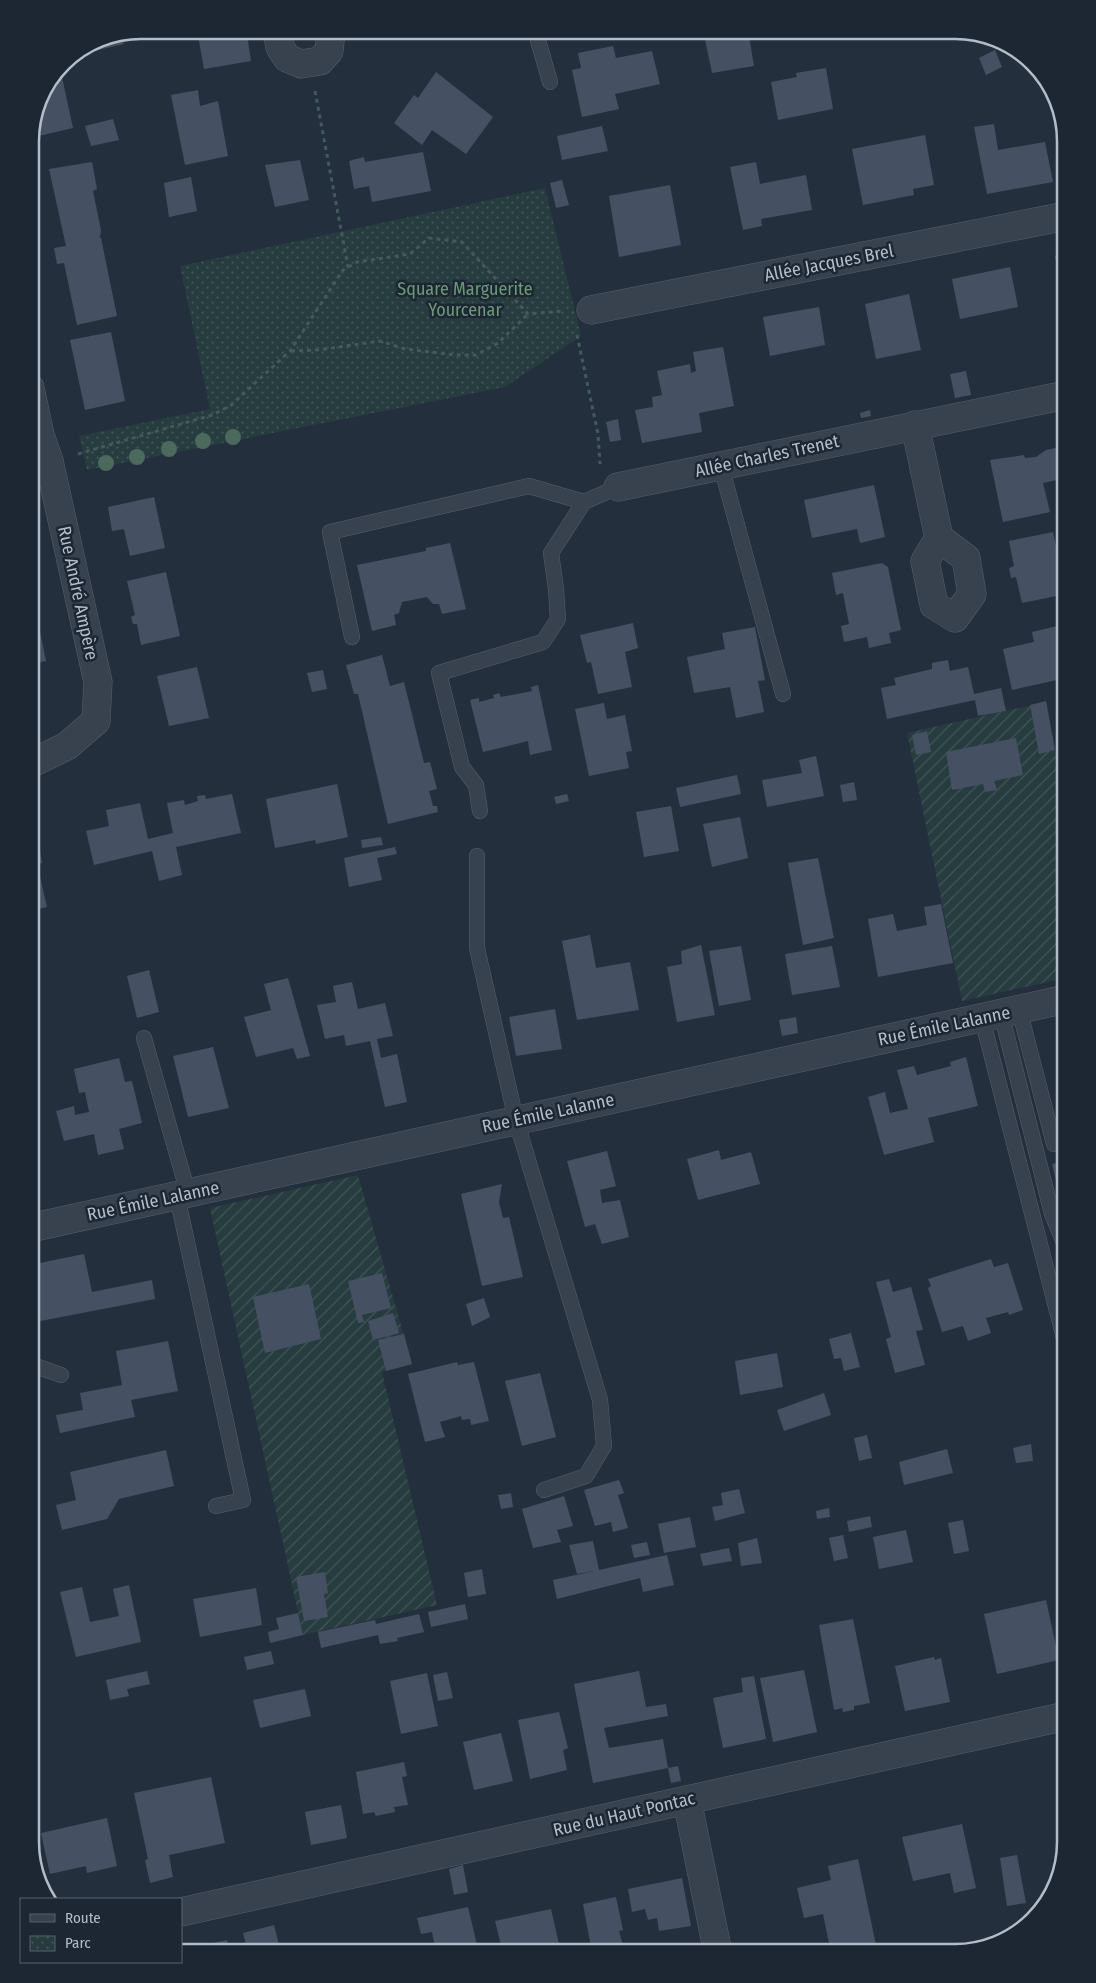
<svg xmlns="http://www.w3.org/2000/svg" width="1096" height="1983" font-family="'Fira Sans Condensed',sans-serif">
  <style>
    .park { fill: url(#park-dots) }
    .garden { fill: url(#garden-furrows) }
    .building { fill: #455162 }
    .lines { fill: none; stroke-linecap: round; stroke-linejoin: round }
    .lane-casing { stroke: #565f6c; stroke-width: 16 }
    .street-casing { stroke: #565f6c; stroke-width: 29 }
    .path { stroke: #44595c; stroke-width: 3; stroke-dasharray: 4 4; stroke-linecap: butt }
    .lane { stroke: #38414e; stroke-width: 15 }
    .street { stroke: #38414e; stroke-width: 28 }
    .tree { fill: #4b6a5d }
    .labels { text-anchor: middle; stroke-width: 5; stroke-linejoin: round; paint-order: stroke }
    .street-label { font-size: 18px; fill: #b4bcc9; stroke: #1d2633 }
    .park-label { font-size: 18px; fill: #6b9a76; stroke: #1d2633 }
    .rim { fill: none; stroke: #b4bcc9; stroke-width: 2.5 }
  </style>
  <defs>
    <pattern id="park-dots" width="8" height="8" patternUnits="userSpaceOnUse" patternTransform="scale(1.25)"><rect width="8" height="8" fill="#263c3f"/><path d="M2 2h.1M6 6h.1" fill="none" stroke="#435659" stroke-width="1.8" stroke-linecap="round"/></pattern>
    <pattern id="garden-furrows" width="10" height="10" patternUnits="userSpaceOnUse" patternTransform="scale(1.25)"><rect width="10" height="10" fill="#263c3f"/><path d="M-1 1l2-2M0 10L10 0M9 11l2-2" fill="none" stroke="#435659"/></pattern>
  </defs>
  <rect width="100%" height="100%" fill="#242f3e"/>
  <polygon class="park" points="545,188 581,336 505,387 87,470 79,436 210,409 180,266"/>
  <g class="garden">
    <polygon points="1046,702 1066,809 1066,978 962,1001 907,733"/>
    <polygon points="358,1175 412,1364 382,1372 437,1605 303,1635 210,1208"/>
  </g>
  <g class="building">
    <polygon points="197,30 239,30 240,36 247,35 251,61 204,69"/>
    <polygon points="415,30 440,30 440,31 416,35"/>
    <polygon points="703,30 748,30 754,66 712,73"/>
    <polygon points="912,30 931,30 926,39"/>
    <polygon points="939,30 953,30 949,36"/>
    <polygon points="121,34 124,44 72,56 99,38"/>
    <polygon points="613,46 616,58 652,51 660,84 615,94 619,109 582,117 572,70 581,68 578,53"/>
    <polygon points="995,50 1002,67 986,75 979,58"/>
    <polygon points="60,68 73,128 30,138 39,98"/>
    <polygon points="826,68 833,109 778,120 771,82 797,77 796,73"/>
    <polygon points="436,72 493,117 466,154 432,130 422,145 394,123 414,95 418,98"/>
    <polygon points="198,90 200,106 218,101 228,156 185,165 171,95"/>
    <polygon points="113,119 119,140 91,146 85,126"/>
    <polygon points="994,124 998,150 1045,142 1053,182 987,194 974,127"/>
    <polygon points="602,126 608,151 562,160 557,136"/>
    <polygon points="925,135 934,185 913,189 914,195 863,205 852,149"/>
    <polygon points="423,152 431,191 372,202 369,186 354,189 349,161 364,157 365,162"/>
    <polygon points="300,160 309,200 275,207 265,165"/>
    <polygon points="92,162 97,189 93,191 101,230 100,238 101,238 117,316 77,325 64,263 57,264 54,248 66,246 49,169"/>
    <polygon points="756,162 760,184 806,175 812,210 761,219 762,226 743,230 730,167"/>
    <polygon points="191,177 197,211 169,217 164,183"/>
    <polygon points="562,180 569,205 556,208 550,183"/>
    <polygon points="670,185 681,245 619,257 609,196"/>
    <polygon points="1066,254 1066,309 1065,309 1055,256"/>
    <polygon points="1010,267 1018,307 960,319 952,279"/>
    <polygon points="909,294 921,350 876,359 865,304"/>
    <polygon points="819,307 825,345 770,356 763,317"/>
    <polygon points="111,332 125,401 85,410 70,340"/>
    <polygon points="723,347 734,406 699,413 702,432 642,443 635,410 653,407 652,397 662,395 657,371 690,364 691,373 696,371 693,352"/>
    <polygon points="966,371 971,395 955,398 950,374"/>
    <polygon points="870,410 871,416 861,418 860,413"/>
    <polygon points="618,419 621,440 610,442 606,422"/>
    <polygon points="1065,446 1066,478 1043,483 1050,512 1003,522 990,460 1024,455 1025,458 1036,457 1046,450"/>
    <polygon points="874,485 885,537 860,543 857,529 812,538 804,500"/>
    <polygon points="154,497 165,548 130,556 124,529 112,531 108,507"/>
    <polygon points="1053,532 1066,594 1022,603 1016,577 1011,578 1009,568 1014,566 1009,541"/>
    <polygon points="450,543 466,609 442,614 439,604 433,604 427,597 402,602 399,613 394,615 396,625 372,631 357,565 426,551 426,548"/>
    <polygon points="882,563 888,567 901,630 889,633 891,643 869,648 867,637 844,642 841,626 849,624 843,593 836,595 832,573"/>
    <polygon points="166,572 180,636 141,645 137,624 133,624 131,617 135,615 127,581"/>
    <polygon points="30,582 46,661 30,664"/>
    <polygon points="633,623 638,648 625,652 632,687 598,694 591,662 587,663 580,635"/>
    <polygon points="1066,624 1066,678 1012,690 1003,649 1034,642 1032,632"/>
    <polygon points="755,627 765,680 758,681 764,712 736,718 730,687 694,693 687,657 725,649 722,633"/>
    <polygon points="382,655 390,686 404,682 424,763 430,762 437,789 429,791 433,806 437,806 438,812 388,824 358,694 354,694 346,665"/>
    <polygon points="948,660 950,671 968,667 974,694 1001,688 1006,711 978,716 975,700 887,719 881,688 896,685 894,678 932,669 932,663"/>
    <polygon points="197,667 209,718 169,726 157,676"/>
    <polygon points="323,670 327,689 312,692 307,673"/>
    <polygon points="538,685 552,750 530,755 528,741 483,752 470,700 479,698 479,702 494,698 493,695 499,693 501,697 532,691 531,687"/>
    <polygon points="1046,701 1055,750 1039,754 1030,705"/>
    <polygon points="604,703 607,719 625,715 632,751 626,752 629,768 589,776 575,709"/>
    <polygon points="30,708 35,732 30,733"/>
    <polygon points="927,731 931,752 916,755 912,735"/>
    <polygon points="1016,738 1023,775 994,781 997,790 985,792 983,784 952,790 946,752"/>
    <polygon points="816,756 824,796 767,807 762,780 802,773 799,760"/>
    <polygon points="737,775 741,794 680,807 676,788"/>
    <polygon points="854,782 857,800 843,802 840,785"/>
    <polygon points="337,784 348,837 316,844 315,840 275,848 266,799"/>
    <polygon points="232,794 241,833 176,847 182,875 159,881 152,851 94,865 86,831 109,826 106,810 140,803 148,839 173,833 167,803 184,800 185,805 198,801 197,796 205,795 206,799"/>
    <polygon points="567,794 569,801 556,804 554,797"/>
    <polygon points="671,806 679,851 644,857 636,812"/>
    <polygon points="740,817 748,858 712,867 703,824"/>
    <polygon points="381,837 383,845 362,848 361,840"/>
    <polygon points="38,839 42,863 37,864 47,907 30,911 30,841"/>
    <polygon points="395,847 397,854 377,858 382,880 349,887 344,858"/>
    <polygon points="818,858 834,938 803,945 788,863"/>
    <polygon points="941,904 953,963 878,977 868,919 893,914 897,931 927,925 924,907"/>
    <polygon points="590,935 596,968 630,962 639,1010 577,1020 562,941"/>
    <polygon points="701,945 715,1015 677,1022 667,967 682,964 681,951"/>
    <polygon points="741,946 751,1000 719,1006 709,951"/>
    <polygon points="832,946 840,987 792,995 785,954"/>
    <polygon points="149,970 159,1012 137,1018 127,976"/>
    <polygon points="288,978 310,1056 297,1059 293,1048 256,1057 244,1017 271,1010 264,984"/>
    <polygon points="352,982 358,1009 385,1003 393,1036 377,1039 381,1058 397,1054 407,1102 385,1107 370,1041 346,1046 344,1035 325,1039 317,1005 336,1002 333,986"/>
    <polygon points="555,1009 562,1049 516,1056 509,1017"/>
    <polygon points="796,1017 798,1033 782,1036 779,1020"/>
    <polygon points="213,1047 229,1108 188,1117 173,1056"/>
    <polygon points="966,1057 978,1106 928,1118 934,1142 884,1155 868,1097 885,1092 890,1113 908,1109 897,1070 914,1066 917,1075 951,1066 950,1062"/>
    <polygon points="119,1058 125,1082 132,1081 142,1123 119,1129 124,1149 98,1155 94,1134 64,1141 56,1111 74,1106 75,1115 89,1112 85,1092 79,1093 74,1069"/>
    <polygon points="719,1150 721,1160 751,1152 760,1184 698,1200 687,1159"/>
    <polygon points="607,1151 616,1186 600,1190 602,1203 620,1200 629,1237 602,1244 595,1224 585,1227 567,1161"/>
    <polygon points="30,1157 34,1170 30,1171"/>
    <polygon points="1066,1161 1066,1205 1062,1206 1052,1164"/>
    <polygon points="502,1184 499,1202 503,1218 509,1217 523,1277 482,1286 461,1194"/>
    <polygon points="84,1254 92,1292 152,1280 155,1299 30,1323 30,1265"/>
    <polygon points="991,1259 994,1267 1008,1263 1023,1310 1009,1315 1008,1312 986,1318 991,1333 968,1341 963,1326 942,1332 928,1288 931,1286 928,1279"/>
    <polygon points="382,1273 391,1308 362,1315 364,1322 358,1323 348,1281"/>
    <polygon points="889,1279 893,1292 911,1287 923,1330 916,1331 925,1365 895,1373 886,1339 891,1337 876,1282"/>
    <polygon points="309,1284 321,1339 265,1353 253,1297"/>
    <polygon points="484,1298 490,1317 472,1326 466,1304"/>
    <polygon points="393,1313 399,1333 373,1340 368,1321"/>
    <polygon points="851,1333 860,1367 844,1371 841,1358 834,1359 829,1339"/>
    <polygon points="404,1334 412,1364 386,1371 378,1340"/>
    <polygon points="168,1341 178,1391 131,1400 135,1417 60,1433 56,1415 83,1410 80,1393 122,1385 116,1351"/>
    <polygon points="777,1353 783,1387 740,1395 735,1361"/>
    <polygon points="457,1362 458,1365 474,1362 489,1421 471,1425 470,1419 462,1420 461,1416 440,1422 445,1437 425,1442 408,1374"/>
    <polygon points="540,1373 556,1437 522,1446 505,1381"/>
    <polygon points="824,1393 831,1415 784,1431 777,1410"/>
    <polygon points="867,1435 872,1458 859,1461 854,1438"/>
    <polygon points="1031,1444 1033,1461 1016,1463 1013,1448"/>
    <polygon points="947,1449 953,1473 904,1485 899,1462"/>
    <polygon points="166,1450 174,1486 119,1499 107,1519 62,1530 56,1505 76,1500 70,1472"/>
    <polygon points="619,1480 624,1493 618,1495 628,1528 613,1532 611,1522 595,1526 584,1490"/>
    <polygon points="739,1489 745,1513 715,1521 712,1507 723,1505 721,1493"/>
    <polygon points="511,1493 513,1507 501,1509 498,1495"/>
    <polygon points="564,1496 573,1526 557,1530 561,1542 533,1548 522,1509"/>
    <polygon points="829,1508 830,1517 817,1519 816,1511"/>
    <polygon points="870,1516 872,1527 849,1532 847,1521"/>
    <polygon points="690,1517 696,1547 664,1553 658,1524"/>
    <polygon points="963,1520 969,1551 954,1554 948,1523"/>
    <polygon points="906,1530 913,1562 879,1569 873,1537"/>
    <polygon points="843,1535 848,1558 834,1561 829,1538"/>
    <polygon points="757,1538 762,1563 741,1566 738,1543"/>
    <polygon points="593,1541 599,1570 667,1555 674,1585 643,1592 640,1578 557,1599 553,1580 594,1571 577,1574 569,1545"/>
    <polygon points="647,1542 650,1555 634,1558 631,1545"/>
    <polygon points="729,1548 732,1561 703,1566 700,1554"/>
    <polygon points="30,1556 37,1585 30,1587"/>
    <polygon points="482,1569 486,1594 468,1597 464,1573"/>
    <polygon points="325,1572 328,1593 324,1594 328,1617 304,1621 296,1577"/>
    <polygon points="129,1585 141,1642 76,1657 60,1592 82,1587 90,1622 119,1616 113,1589"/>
    <polygon points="256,1588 262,1625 200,1637 193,1599"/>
    <polygon points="1046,1600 1059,1660 997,1674 984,1614"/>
    <polygon points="465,1604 468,1619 431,1627 428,1612"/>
    <polygon points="298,1613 303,1635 270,1643 268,1632 279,1629 276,1618"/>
    <polygon points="419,1614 424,1632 397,1638 398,1641 380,1644 378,1635 321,1648 318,1632 375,1620 376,1624"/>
    <polygon points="853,1619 870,1703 854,1706 854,1710 843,1712 842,1708 834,1710 819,1625"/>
    <polygon points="271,1651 274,1664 247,1670 244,1657"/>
    <polygon points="934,1657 935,1660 941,1658 950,1702 905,1711 895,1666"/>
    <polygon points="804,1670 817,1732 773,1742 760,1678"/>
    <polygon points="147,1671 150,1684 127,1689 129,1696 110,1700 106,1680"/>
    <polygon points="639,1671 646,1707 666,1704 668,1716 604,1728 609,1748 663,1739 668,1768 593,1783 574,1684"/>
    <polygon points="447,1672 453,1698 438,1701 433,1675"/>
    <polygon points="427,1673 438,1726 401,1734 390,1681"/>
    <polygon points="754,1676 766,1739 723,1748 713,1698 743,1692 741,1678"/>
    <polygon points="305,1689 311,1716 260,1728 253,1700"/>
    <polygon points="559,1712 568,1748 563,1750 567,1770 530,1779 518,1720"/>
    <polygon points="501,1733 513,1781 474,1790 463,1742"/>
    <polygon points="404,1762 407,1776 402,1777 408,1805 394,1807 395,1812 376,1816 374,1812 363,1814 356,1772"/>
    <polygon points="678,1766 681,1781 671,1783 668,1768"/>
    <polygon points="211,1777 225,1843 169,1855 173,1877 150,1883 145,1860 148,1859 134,1793"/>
    <polygon points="341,1805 347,1838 311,1845 305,1812"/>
    <polygon points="107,1818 117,1866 87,1873 86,1866 50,1874 41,1833"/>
    <polygon points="962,1824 976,1888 954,1893 950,1873 913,1881 902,1837"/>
    <polygon points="1017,1855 1026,1903 1007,1906 1000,1858"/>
    <polygon points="858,1859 876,1945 831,1953 823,1914 804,1918 797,1888 831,1880 828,1866"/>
    <polygon points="463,1865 468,1892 454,1895 449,1869"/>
    <polygon points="682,1878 691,1926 659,1931 657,1918 648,1920 645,1909 632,1912 628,1889"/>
    <polygon points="616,1897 623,1930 619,1931 623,1946 592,1952 583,1904"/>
    <polygon points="468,1907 479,1953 436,1953 432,1932 421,1934 417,1918"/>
    <polygon points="551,1909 561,1953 503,1953 495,1921"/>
    <polygon points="274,1925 281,1953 248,1953 243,1933"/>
    <polygon points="227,1940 230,1953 181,1953 181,1950"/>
  </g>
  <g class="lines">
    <defs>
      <g id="lane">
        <polyline points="535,30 550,82"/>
        <polyline points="721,466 783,694"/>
        <polyline points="352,637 330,532 529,486 584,502"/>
        <polyline points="480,811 476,785 462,767 439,673 543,642 558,619 556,589 551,553 584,502 618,487"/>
        <polyline points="477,856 477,948 516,1120 600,1400 604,1446 586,1476 544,1490"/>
        <polyline points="1019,1009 1054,1144"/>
        <polyline points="1001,1013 1052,1214 1066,1248"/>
        <polyline points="982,1018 1066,1346"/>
        <polyline points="144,1038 188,1193"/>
        <polyline points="177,1196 243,1500 216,1506"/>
        <polyline points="30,1364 61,1375"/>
      </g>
      <g id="street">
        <polyline points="277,30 280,47 287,58 301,64 320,61 329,51 331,30"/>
        <polyline points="591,310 1066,216"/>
        <polyline points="915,425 939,538 925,561 934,605 955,618 972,594 966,558 939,538"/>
        <polyline points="618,487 1066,395"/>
        <polyline points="30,764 67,746 96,721 98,682 49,461 40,435 30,388"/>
        <polyline points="30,1228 1066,999"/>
        <polyline points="687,1800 718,1953"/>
        <polyline points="181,1912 1066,1716"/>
      </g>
    </defs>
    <use href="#lane" class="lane-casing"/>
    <use href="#street" class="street-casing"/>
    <g class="path">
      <polyline points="315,91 348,267"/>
      <polyline points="577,335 598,434 600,464"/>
      <polyline points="291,351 318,350 380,341 405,349 456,355 476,355 498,343 528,314"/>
      <polyline points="78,454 212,415 230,406 290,351 343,270 357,262 410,254 429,238 462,242 528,314 563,311"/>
    </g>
    <use href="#lane" class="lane"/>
    <use href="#street" class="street"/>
  </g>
  <g class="tree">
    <circle cx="233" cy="437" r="8"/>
    <circle cx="203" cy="441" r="8"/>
    <circle cx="169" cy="449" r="8"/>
    <circle cx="137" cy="457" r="8"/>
    <circle cx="106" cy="463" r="8"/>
  </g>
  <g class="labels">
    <g class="street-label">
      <text transform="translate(829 263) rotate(-11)" y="6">Allée Jacques Brel</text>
      <text transform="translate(767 456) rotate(-12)" y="6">Allée Charles Trenet</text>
      <text transform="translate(78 593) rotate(78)" y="6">Rue André Ampère</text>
      <text transform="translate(944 1026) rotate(-12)" y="6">Rue Émile Lalanne</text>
      <text transform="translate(548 1113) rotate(-12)" y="6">Rue Émile Lalanne</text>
      <text transform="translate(153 1201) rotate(-12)" y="6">Rue Émile Lalanne</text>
      <text transform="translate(624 1814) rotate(-13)" y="6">Rue du Haut Pontac</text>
    </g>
    <g class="park-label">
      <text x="465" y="295">Square Marguerite<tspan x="465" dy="21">Yourcenar</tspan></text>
    </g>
  </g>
  <path d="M0 0H1096V1983H0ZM141 39H955A102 102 0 0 1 1057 141V1842A102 102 0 0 1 955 1944H141A102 102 0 0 1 39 1842V141A102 102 0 0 1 141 39Z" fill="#1d2633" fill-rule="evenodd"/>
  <path class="rim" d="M141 39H955A102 102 0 0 1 1057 141V1842A102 102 0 0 1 955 1944H141A102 102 0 0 1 39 1842V141A102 102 0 0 1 141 39Z"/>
  <rect x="20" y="1898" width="162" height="65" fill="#1d2633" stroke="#59626f"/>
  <rect x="30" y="1914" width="25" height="8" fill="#38414e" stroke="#59626f"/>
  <text x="65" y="1923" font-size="15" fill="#b4bcc9">Route</text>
  <rect x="30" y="1936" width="25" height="15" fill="url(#park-dots)" stroke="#59626f"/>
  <text x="65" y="1948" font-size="15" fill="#b4bcc9">Parc</text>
</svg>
